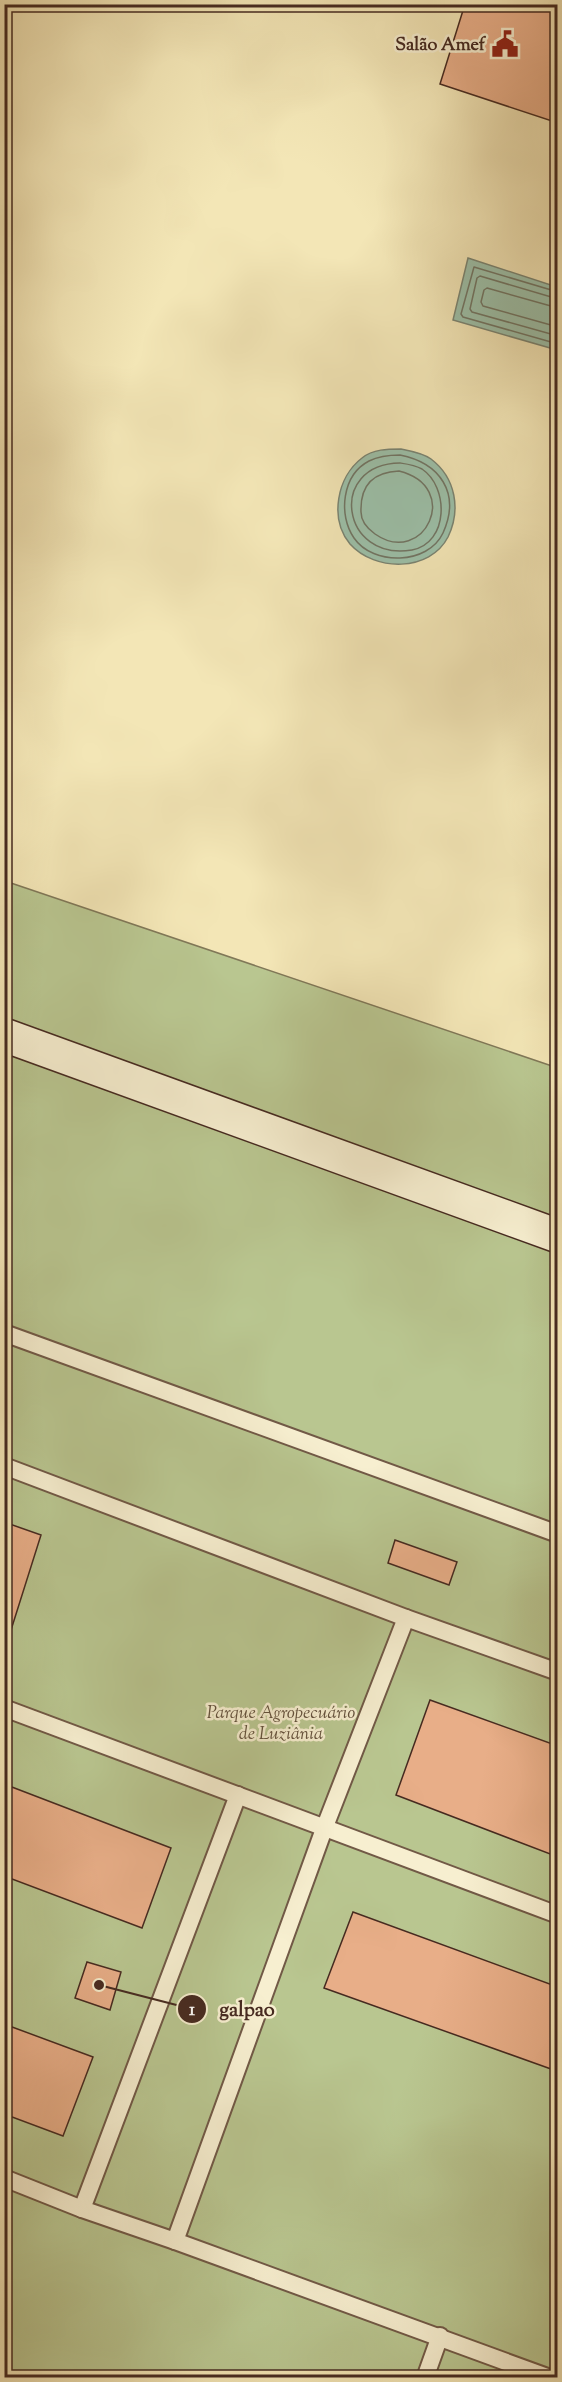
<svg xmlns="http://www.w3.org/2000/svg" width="562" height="2382" font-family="'Sorts Mill Goudy',serif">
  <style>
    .green { fill: #b9c690; stroke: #807858; stroke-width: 1.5 }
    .water { fill: #9cc0a9; stroke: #7a8472; stroke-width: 1.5 }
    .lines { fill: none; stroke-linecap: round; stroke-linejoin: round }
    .shore { stroke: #717564; stroke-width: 1.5 }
    .building { fill: #e8ae88; stroke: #462a20; stroke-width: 1.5 }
    .lane-casing { stroke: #715946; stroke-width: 20 }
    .secondary-casing { stroke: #462a20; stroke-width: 36 }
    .lane { stroke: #f7efd0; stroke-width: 16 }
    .secondary { stroke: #f7efd0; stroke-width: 33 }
    .labels { text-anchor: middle; stroke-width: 5; stroke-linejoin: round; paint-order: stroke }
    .poi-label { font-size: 18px; font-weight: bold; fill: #462a20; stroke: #f7efd0; text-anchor: end }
    .park-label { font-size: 18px; font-style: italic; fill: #63513c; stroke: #f7efd0 }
    .leader { fill: none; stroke: #462a20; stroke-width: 2 }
    .callout-dot { fill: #462a20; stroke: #f7efd0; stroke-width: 2 }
    .mark-label { font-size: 18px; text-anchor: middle; font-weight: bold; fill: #fff }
    .callout-label { font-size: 20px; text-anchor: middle; font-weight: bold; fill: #462a20; stroke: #f7efd0; stroke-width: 5; stroke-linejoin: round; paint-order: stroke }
  </style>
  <rect width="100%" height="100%" fill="#f3e6b6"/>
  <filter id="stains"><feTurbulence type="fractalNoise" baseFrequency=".00333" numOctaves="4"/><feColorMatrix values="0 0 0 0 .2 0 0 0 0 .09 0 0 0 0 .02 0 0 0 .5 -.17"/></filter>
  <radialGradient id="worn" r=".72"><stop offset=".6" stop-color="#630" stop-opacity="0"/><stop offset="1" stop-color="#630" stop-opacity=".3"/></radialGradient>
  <polygon class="green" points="5,881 558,1068 557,2377 5,2378"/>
  <g class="water">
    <polygon points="468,258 557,287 557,350 453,320"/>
    <path d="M 401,449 C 411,451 423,453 431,459 C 456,478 461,510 448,537 C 430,572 375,572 350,544 C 329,519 337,477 362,458 C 373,449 388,449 401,449 Z"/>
  </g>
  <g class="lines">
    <g class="shore">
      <polyline points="558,292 474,267 461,314 463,317 558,344"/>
      <polyline points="558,299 480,276 477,278 470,309 472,312 558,336"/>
      <polyline points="558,308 487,288 484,290 481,302 483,306 558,327"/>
      <path d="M 400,455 C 440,463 461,493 443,533 C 428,565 373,566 354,538 C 338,515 342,475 369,461 C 379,456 388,455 400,455 Z"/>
      <path d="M 400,463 C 407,464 415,465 422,469 C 449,487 449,543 412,550 C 341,562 327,464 400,463 Z"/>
      <path d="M 399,471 C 463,487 424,568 375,534 C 368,529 361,522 361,512 C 360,485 373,472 399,471 Z"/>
    </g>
  </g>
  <g class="building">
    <polygon points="465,4 558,4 558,123 440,84"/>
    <polygon points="4,1522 41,1535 5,1649 4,1649"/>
    <polygon points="395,1540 457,1562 449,1585 388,1563"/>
    <polygon points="430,1700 558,1746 558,1857 396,1795"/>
    <polygon points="4,1784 171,1848 142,1928 4,1876"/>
    <polygon points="353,1912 558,1987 558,2047 551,2069 324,1988"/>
    <polygon points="87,1962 121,1972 110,2010 75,1998"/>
    <polygon points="4,2024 93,2057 63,2136 4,2114"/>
  </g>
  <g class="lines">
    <defs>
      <g id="lane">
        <polyline points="4,1333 558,1534"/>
        <polyline points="4,1466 406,1618 558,1672"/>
        <polyline points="4,1708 558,1915"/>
        <polyline points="4,2178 82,2209 175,2241 550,2378"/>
        <polyline points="82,2209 238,1795"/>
        <polyline points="175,2241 324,1829 406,1618"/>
        <polyline points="425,2378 440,2336"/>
      </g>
      <polyline id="secondary" points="4,1035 558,1236"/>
    </defs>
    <use href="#lane" class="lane-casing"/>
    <use href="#secondary" class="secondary-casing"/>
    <use href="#lane" class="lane"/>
    <use href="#secondary" class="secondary"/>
  </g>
  <defs>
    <symbol id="civic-bare" viewBox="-9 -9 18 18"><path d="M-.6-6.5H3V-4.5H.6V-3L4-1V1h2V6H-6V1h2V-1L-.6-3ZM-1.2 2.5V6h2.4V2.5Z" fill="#8f2418" stroke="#f7efd0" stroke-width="2.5" paint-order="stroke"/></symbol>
  </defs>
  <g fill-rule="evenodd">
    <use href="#civic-bare" x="486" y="25" width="38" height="38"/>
  </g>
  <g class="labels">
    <g class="poi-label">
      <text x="485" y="50">Salão Amef</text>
    </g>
    <g class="park-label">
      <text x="281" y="1718">Parque Agropecuário<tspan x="281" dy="21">de Luziânia</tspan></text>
    </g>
  </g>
  <path class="leader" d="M99 1985L192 2009"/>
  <g class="callout-dot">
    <circle cx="99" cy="1985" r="6"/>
    <circle cx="192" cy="2009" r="15"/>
  </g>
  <g class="mark-label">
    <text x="192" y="2015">1</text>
  </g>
  <g class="callout-label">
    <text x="247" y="2016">galpao</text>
  </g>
  <rect width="562" height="2382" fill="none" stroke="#f3e6b6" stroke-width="24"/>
  <rect x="6" y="6" width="550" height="2370" fill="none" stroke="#462a20" stroke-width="3"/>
  <rect x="12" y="12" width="538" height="2358" fill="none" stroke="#462a20" stroke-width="1.5"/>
  <rect width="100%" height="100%" filter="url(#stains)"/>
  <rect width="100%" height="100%" fill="url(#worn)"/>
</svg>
